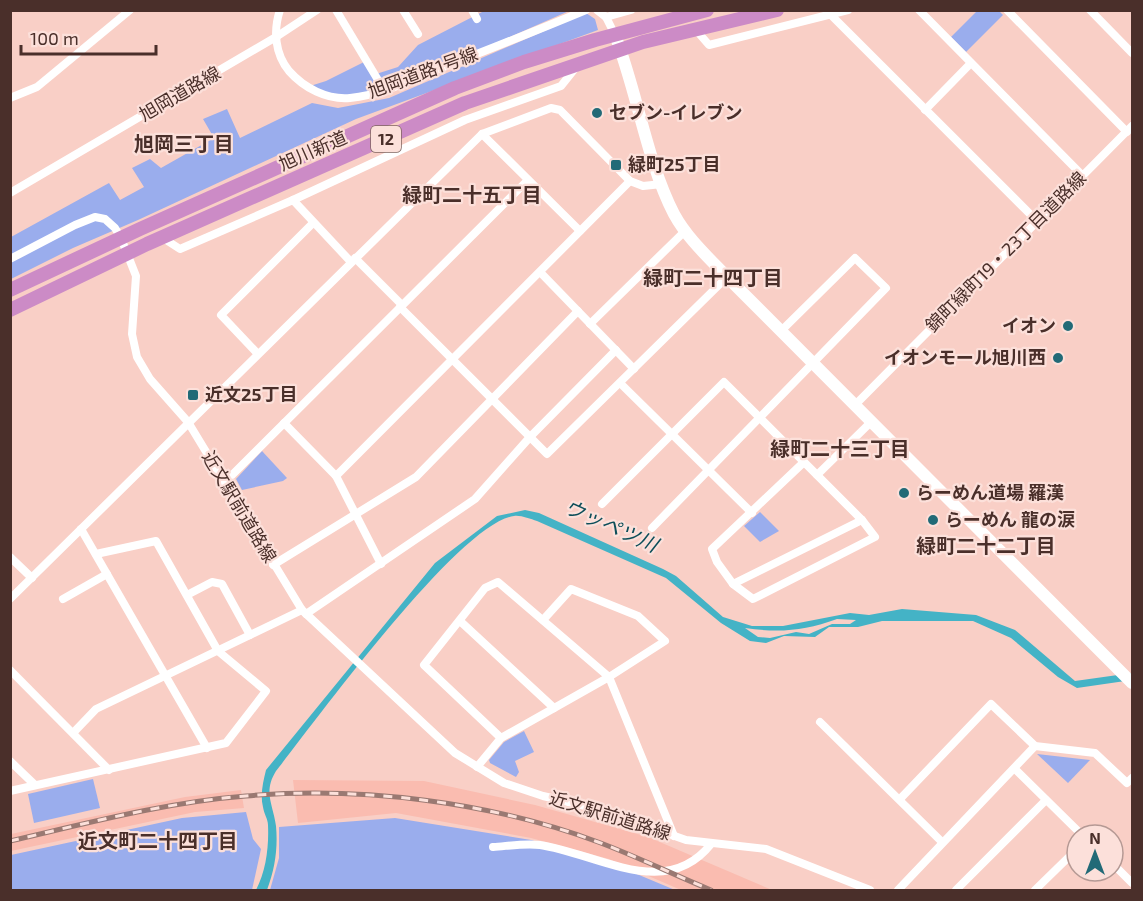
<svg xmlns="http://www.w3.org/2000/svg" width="1143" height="901" font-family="'Exo 2','Noto Sans JP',sans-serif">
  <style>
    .built { fill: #fabcb0 }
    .green { fill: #9aaded }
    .water { fill: #44b3c6; fill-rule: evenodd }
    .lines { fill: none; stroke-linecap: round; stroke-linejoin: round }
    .minor { stroke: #fff; stroke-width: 8 }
    .secondary { stroke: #fff; stroke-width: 12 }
    .trunk { stroke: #cc8bc6; stroke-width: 14 }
    .rail-casing { stroke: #9a7972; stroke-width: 5 }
    .rail { stroke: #fce0da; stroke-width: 3; stroke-dasharray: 9; stroke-linecap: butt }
    .poi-dot { fill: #226a77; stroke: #fce0da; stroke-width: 2 }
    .labels { text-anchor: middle; stroke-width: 4.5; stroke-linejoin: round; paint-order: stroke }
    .shield { fill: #fce0da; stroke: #7f645f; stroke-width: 1.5 }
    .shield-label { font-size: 16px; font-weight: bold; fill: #4a2f2a }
    .street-label { font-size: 18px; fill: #4a2f2a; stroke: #fce0da }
    .poi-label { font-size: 18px; font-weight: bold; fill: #4a2f2a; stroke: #fce0da; text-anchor: start }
    .neighbourhood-label { font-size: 20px; font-weight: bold; fill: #4a2f2a; stroke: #fce0da }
    .water-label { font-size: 20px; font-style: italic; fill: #0d4e59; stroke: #fce0da }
  </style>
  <rect width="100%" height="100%" fill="#f9cfc6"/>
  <g class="built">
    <polygon points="293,780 424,781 535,805 648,837 772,890 681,890 609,859 531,838 396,813 298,823"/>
    <polygon points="241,790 244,808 195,812 11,851 11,834 185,797"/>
  </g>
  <g class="green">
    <polygon points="484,11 569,11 402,84 349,99 307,87 326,81 364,62 373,75 398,67 418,45"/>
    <polygon points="977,11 999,11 1003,15 966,52 951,37"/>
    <polygon points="586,13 595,19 598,30 356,119 138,220 73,248 11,279 11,237 109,183 120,200 144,187 132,168 150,159 161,168 214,138 203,119 227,109 240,138 312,103 338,108 389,98"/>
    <polygon points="262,451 287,478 283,481 242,490 236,479"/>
    <polygon points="760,512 779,531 760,542 744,526"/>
    <polygon points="524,731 534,752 515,761 519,772 516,777 490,763 489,760 504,742"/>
    <polygon points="1037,754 1090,760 1068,783"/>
    <polygon points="93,779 100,808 34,823 28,794"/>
    <polygon points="246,812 253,839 261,849 252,890 11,889 11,855 182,818"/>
    <polygon points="395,818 531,840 608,862 675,890 270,890 279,858 279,827"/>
  </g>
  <path class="water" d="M 525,510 L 539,513 L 663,569 L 676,576 L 723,617 L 752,626 L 783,626 L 850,613 L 869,615 L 902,609 L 976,615 L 1015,630 L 1075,681 L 1132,673 L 1132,680 L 1077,688 L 1058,677 L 1011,638 L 973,621 L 882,621 L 858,627 L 829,627 L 815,637 L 784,636 L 766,643 L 750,641 L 721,623 L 666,578 L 537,521 C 530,519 521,515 514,516 C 459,523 315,722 276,771 C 263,792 273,804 276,826 C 278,848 275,869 267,890 L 256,890 C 266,871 269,847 268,825 C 268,819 264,814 263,807 C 260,795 263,782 266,770 L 435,563 L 497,516 ZM 837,619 L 856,620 L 850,624 L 832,624 L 809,634 L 796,632 L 770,638 L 758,637 L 745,628 C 779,633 804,631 837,619 Z"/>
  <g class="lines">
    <g class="minor">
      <path d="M 280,10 C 273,31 275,54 289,71 C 304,88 327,100 350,98 C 382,95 412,80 441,68 C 490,49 538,30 586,10"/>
      <polyline points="336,10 384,90"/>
      <polyline points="403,10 418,34"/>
      <polyline points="472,10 477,19"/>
      <polyline points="597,10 606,17 615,35"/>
      <polyline points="919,10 1082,175"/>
      <polyline points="1007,10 1127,132"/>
      <polyline points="1090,10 1132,53"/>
      <polyline points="831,15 1037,221"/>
      <polyline points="606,17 631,10"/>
      <polyline points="696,30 709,45 848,10"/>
      <polyline points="10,98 37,87 130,10"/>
      <polyline points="925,110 971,63"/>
      <polyline points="482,134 580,231"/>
      <polyline points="10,193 276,37 317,10"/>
      <polyline points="293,200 351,262"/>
      <polyline points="163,238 180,249 293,200 465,120 561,86 577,66"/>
      <polyline points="355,258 402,305"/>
      <polyline points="10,259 75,225 95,217 105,219 115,228 121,238 136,276 132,334 137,357 150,379 188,422 302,610 455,753 504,783 543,796 598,809 686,840 766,849 870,890"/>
      <polyline points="540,272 634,369"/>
      <polyline points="400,307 547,454 727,277"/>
      <polyline points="590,324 685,231"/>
      <polyline points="257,353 221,315 313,223"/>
      <polyline points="620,383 752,513"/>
      <polyline points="855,405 1132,126"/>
      <polyline points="284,423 336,476 381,564"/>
      <polyline points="804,462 712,549 717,562 733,584 862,520"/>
      <polyline points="817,475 871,422"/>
      <polyline points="336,476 630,181"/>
      <polyline points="225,482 528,180"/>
      <polyline points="602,504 724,382 862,520 875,537 753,599 733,584"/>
      <polyline points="652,528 886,288 855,258 781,331"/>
      <polyline points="81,529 207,748"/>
      <polyline points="10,557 32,578"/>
      <polyline points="273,565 416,477 578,311"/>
      <polyline points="187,595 212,582 222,584 250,635"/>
      <polyline points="10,599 482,134 551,108 560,110 630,181 643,186 662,184"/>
      <polyline points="63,599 107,574"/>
      <polyline points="306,614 475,499 530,437 616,350"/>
      <polyline points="460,621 554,708"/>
      <polyline points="10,670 109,770"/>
      <polyline points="820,722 942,842"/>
      <polyline points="74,732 96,709 302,610"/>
      <polyline points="501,738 424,665 485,588 498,582 609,677 674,836"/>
      <polyline points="10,761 35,785"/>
      <polyline points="477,767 501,738 609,677 665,641 638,616 571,589 543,620"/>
      <polyline points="1015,769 1082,835"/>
      <polyline points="10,791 226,743 266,691 218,651 156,541 96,554"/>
      <polyline points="900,799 991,704 1035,746 1095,753 1127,783 1132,778"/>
      <path d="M 493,847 C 508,846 525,843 540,845 C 599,854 666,901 711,844"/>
      <polyline points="1113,864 1132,883"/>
      <polyline points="898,890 1035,746"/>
      <polyline points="956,890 1046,800"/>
      <polyline points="1035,890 1077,849"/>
    </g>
    <path class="secondary" d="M 615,35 C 637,91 647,162 674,214 C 687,238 708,257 727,277 L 1132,683"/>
    <g class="trunk">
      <polyline points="10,290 140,229 455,88 524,62 595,40 707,10"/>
      <polyline points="10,310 147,244 465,103 643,42 777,10"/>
    </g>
    <defs>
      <path id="rail" d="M 10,841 C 88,823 167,802 246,796 C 361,786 491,802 598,842 C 636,856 674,875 711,890"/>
    </defs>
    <use href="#rail" class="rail-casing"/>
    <use href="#rail" class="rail"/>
  </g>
  <g class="poi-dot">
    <circle cx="597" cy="113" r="6"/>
    <rect x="610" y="159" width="12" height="12" rx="3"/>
    <circle cx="1068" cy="326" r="6"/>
    <circle cx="1058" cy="358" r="6"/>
    <rect x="187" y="389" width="12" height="12" rx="3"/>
    <circle cx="904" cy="493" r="6"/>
    <circle cx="933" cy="520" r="6"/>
  </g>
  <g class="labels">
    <rect class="shield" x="371" y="126" width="30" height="26" rx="4.5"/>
    <g class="shield-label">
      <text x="386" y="145">12</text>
    </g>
    <g class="street-label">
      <text transform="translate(423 73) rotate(-20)" y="6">旭岡道路1号線</text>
      <text transform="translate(180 94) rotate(-30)" y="6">旭岡道路線</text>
      <text transform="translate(313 151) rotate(-24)" y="6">旭川新道</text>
      <text transform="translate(1006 252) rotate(-45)" y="6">錦町緑町19・23丁目道路線</text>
      <text transform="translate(239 507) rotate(59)" y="6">近文駅前道路線</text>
      <text transform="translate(610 816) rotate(17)" y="6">近文駅前道路線</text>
    </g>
    <g class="poi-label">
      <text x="609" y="119">セブン-イレブン</text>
      <text x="628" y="171">緑町25丁目</text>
      <text x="1056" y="332" text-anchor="end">イオン</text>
      <text x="1046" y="364" text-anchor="end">イオンモール旭川西</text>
      <text x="205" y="401">近文25丁目</text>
      <text x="916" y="499">らーめん道場 羅漢</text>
      <text x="945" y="526">らーめん 龍の涙</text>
    </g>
    <g class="neighbourhood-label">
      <text x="184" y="151">旭岡三丁目</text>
      <text x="472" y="202">緑町二十五丁目</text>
      <text x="713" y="285">緑町二十四丁目</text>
      <text x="840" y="456">緑町二十三丁目</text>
      <text x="986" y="553">緑町二十二丁目</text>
      <text x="158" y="848">近文町二十四丁目</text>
    </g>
    <g class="water-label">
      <text transform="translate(611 526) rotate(24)" y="7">ウッペツ川</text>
    </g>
  </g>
  <rect width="1143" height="901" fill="none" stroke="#4a2f2a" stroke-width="24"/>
  <g transform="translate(1095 853)"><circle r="28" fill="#fce0da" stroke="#b59994" stroke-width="1.5"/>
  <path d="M0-4.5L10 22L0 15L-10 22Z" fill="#226a77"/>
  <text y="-9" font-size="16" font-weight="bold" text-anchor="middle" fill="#4a2f2a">N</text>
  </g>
  <path d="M21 45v9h135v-9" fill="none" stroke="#4a2f2a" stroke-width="3"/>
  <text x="30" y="45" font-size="18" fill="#4a2f2a" stroke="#fce0da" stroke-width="4.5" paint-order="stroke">100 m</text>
</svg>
